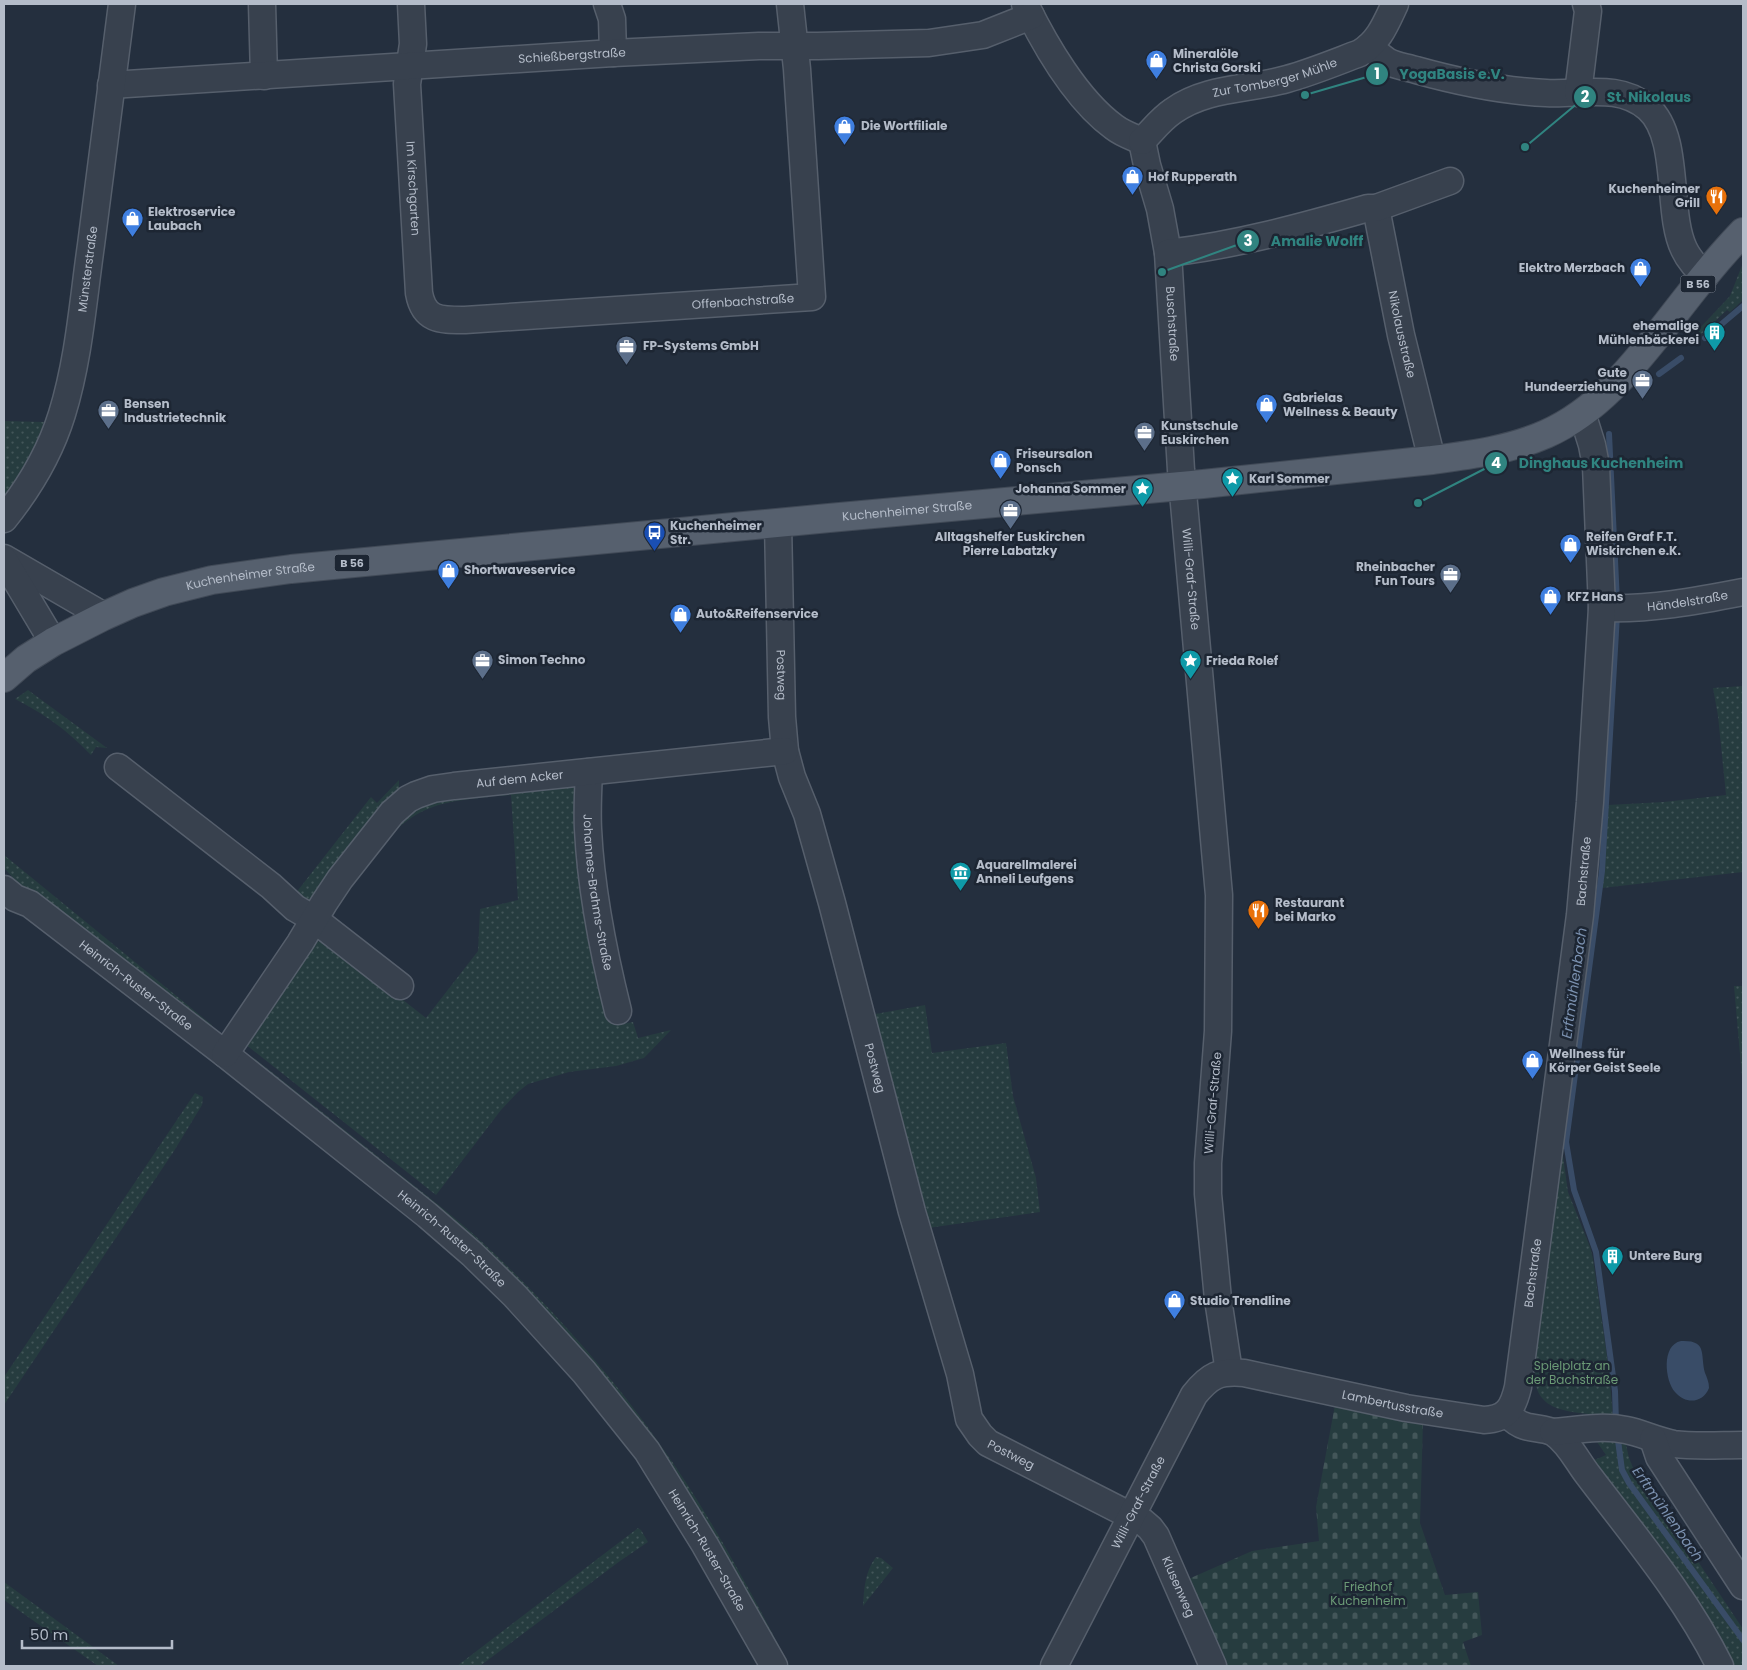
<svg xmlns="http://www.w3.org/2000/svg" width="1747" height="1670" font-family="Poppins,sans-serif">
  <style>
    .grass { fill: url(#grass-dots) }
    .cemetery { fill: url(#cemetery-stones) }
    .water { fill: #394c67 }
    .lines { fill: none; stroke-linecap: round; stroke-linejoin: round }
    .stream { stroke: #394c67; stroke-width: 6 }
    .minor-casing { stroke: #565f6c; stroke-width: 29 }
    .major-casing { stroke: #414a57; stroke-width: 30 }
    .minor { stroke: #38414e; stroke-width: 26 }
    .major { stroke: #56606e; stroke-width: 28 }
    .labels { text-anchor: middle; stroke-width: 5; stroke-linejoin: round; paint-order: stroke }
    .shield { fill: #1d2633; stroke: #878f9c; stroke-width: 1 }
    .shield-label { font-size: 11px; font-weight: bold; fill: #b4bcc9 }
    .poi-label { font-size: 12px; font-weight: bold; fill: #b4bcc9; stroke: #1d2633; text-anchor: start }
    .street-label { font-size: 12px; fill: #b4bcc9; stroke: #1d2633 }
    .park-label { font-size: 12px; fill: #6b9a76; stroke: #1d2633 }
    .water-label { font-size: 14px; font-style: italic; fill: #7c92b1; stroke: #1d2633 }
    .leader { fill: none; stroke: #308480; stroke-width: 2 }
    .callout-dot { fill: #308480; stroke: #1d2633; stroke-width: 2 }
    .mark-label { font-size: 15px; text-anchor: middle; font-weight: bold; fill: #fff }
    .callout-label { font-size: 14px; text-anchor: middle; font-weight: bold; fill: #308480; stroke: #1d2633; stroke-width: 5; stroke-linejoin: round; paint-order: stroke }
  </style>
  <defs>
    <pattern id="grass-dots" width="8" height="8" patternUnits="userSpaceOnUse" patternTransform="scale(1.25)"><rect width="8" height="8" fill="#263c3f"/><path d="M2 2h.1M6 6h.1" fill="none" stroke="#435659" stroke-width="1.8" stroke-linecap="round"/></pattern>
    <pattern id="cemetery-stones" width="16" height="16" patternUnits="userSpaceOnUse" patternTransform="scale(1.25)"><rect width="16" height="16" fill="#263c3f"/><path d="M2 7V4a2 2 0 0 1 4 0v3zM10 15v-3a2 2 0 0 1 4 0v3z" fill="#435659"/></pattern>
  </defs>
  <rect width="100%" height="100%" fill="#242f3e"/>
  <g class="grass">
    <polygon points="1743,263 1743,300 1730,312 1727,310 1699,336 1697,331 1730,296"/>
    <path d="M 4,421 L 44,422 C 35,449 22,476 4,498 Z"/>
    <polygon points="1743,686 1743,872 1602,888 1608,805 1664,802 1726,795 1718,716 1713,688"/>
    <path d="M 28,690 L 107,748 L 96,747 L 91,755 C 67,730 46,715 15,699 Z"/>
    <polygon points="399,780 399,788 396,795 310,905 295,894 371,797 377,803"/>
    <polygon points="575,781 612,1020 616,1025 633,1022 638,1038 671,1030 644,1058 616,1066 569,1072 528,1084 518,1092 501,1110 436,1195 245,1044 311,944 323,940 332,944 426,1018 478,951 480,909 518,900 511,795 500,796 501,791"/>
    <path d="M 488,794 L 489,797 C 462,800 434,802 411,818 C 399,826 389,837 378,847 L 376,842 L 421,802 Z"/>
    <polygon points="4,855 212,1025 212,1028 51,909 16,881 4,868"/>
    <polygon points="1734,986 1743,986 1743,1089"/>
    <polygon points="925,1005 932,1053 1006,1043 1013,1096 1036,1178 1040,1212 928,1228 870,1015"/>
    <path d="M 248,1057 L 254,1058 C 302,1096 350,1134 397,1172 C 426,1195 455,1217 482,1242 C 546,1302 606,1368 657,1440 C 706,1508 746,1583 785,1657 L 785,1661 L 656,1448 Z"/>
    <polygon points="195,1093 203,1097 202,1105 174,1151 4,1405 4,1377"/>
    <path d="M 1561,1142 L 1568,1192 L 1590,1247 L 1593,1259 L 1609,1370 L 1613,1418 C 1576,1409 1529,1420 1535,1363 L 1560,1166 Z"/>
    <polygon points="1600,1440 1625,1440 1629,1458 1639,1482 1695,1557 1743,1629 1743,1666 1731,1666 1592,1461 1606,1455 1597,1442"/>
    <polygon points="638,1528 641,1530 648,1542 620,1561 480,1666 457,1666"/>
    <path d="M 876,1557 L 881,1558 L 893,1568 L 863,1606 C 864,1589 865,1571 876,1557 Z"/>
    <polygon points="4,1582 119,1666 98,1666 4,1600"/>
  </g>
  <polygon class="cemetery" points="1335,1405 1423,1422 1420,1523 1445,1595 1478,1592 1482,1635 1463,1642 1471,1666 1222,1666 1184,1581 1252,1551 1319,1541 1316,1507"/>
  <path class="water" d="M 1681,1341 C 1708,1340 1700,1354 1705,1373 C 1707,1378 1709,1382 1709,1388 C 1703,1403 1686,1405 1675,1392 C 1665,1381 1661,1345 1681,1341 Z"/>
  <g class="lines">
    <g class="stream">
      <polyline points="1705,338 1743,306"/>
      <polyline points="1659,374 1681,358"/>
      <polyline points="1609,434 1617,602"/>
      <polyline points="1616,1423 1615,1391 1596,1252 1574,1190 1566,1142 1602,871 1617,615"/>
      <polyline points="1617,1433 1622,1470 1629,1483 1743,1640"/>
    </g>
    <defs>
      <g id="minor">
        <polyline points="262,4 264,76"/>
        <path id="s1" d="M 411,4 L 413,44 L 407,84 L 419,293 C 424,321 441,320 465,320 L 812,297 L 797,69 L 790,4"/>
        <polyline points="607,4 612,19 613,53"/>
        <path d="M 1025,4 C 1045,45 1077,100 1114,127 C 1123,134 1133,137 1142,141"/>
        <path d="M 1369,47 C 1375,52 1381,57 1387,61 C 1395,66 1407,67 1416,70 C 1459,82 1502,91 1546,93 C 1582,95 1619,83 1648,108 C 1681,137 1666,212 1684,249 C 1689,260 1697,268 1705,276"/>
        <path id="s2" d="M 111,85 L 613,53 L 759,46 L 818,46 L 929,43 L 983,35 L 1031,16"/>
        <polyline points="1578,93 1588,11 1586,4"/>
        <path id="s3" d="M 1142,141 L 1147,165 L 1160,209 L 1168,253 L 1181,470 L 1219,895 L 1218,1031 L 1208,1163 L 1208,1194 L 1218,1299 L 1229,1372"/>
        <path id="s4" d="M 1142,141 C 1152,131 1161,119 1173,111 C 1207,87 1248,90 1287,79 C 1312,72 1336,62 1360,53 C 1379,42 1386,23 1395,4"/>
        <path id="s5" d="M 1376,208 L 1401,335 L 1432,460"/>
        <path d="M 1168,253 C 1236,245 1302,227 1368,208 L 1376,208 L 1450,181"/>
        <path id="s6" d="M 4,519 C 29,488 50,453 62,414 C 79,359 83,301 91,245 C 102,165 111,84 122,4"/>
        <path id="s7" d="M 778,523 L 782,717 L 785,751 L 792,777 L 807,814 L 832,903 L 912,1212 L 960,1374 L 969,1419 L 980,1435 L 988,1443 L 1143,1522 L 1150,1528 L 1156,1536 L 1213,1666"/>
        <polyline points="4,558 104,616"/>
        <polyline points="4,560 53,642"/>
        <path id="s8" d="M 1602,608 C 1649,610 1697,601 1743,592"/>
        <polyline points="118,767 271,886 295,908 314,919 400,986"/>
        <path id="s9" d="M 589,772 C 588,791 587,810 588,829 C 591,891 603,951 618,1011"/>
        <path id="s10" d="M 4,889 L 15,898 L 30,904 L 225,1054 L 427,1215 L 472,1254 L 515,1296 L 584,1372 L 647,1451 L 705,1545 L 774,1666"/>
        <path id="s11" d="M 225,1054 L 300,943 L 324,903 L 340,879 L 392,813 L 408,799 L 416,795 L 433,789 L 454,786 L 785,751"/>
        <path d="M 1506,1413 C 1511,1418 1518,1424 1525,1426 C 1534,1429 1546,1428 1554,1433 C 1569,1443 1577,1461 1588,1475 C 1635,1537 1685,1596 1720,1666"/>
        <path d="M 1553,1432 C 1577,1430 1602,1425 1626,1430 C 1642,1433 1657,1441 1674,1444 C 1695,1447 1721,1445 1743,1445"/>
        <polyline points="1653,1439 1659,1457 1743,1586"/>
        <path id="s12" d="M 1054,1666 L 1194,1395 C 1210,1375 1219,1371 1244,1373 L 1406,1408 L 1484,1420 C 1507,1419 1513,1408 1518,1387 L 1580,915 L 1590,802 L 1602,608 L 1596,466 L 1592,445 L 1582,413"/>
      </g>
      <g id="major">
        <path id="s13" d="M 4,678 L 26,659 L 53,642 L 104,616 L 133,603 L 164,592 L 212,580 L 291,569 L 829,518 L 1203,484 L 1432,460 C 1470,455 1510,450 1546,434 C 1598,411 1633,366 1668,322 C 1692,291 1716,260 1743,232"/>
      </g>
    </defs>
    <use href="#minor" class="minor-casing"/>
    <use href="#major" class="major-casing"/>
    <use href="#minor" class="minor"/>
    <use href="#major" class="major"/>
  </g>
  <defs>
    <symbol id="shop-pin" viewBox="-11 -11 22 30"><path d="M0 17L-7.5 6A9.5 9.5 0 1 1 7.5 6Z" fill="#3f7fe0" stroke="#1d2633"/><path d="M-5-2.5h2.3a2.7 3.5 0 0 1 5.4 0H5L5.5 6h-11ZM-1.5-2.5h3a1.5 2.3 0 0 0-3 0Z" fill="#fff"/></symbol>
    <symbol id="restaurant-pin" viewBox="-11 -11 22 30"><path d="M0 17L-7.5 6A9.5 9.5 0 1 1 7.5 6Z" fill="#e8710a" stroke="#1d2633"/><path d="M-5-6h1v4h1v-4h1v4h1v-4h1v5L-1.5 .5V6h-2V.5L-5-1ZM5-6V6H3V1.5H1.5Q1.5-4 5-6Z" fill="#fff"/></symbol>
    <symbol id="building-pin" viewBox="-11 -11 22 30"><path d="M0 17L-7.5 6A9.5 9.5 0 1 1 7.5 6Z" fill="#0f9aa8" stroke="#1d2633"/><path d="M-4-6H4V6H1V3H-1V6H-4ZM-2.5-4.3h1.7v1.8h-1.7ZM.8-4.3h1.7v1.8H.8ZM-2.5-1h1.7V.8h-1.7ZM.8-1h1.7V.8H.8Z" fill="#fff"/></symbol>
    <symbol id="office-pin" viewBox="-11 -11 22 30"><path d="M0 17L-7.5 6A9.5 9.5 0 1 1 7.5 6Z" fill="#5c6f8a" stroke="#1d2633"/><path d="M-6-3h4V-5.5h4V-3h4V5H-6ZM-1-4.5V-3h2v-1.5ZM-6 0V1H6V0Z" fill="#fff"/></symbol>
    <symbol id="sight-pin" viewBox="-11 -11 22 30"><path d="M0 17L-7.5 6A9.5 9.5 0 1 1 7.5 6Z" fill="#0f9aa8" stroke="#1d2633"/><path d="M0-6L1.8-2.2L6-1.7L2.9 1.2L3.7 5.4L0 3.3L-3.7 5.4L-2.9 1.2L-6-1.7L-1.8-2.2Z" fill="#fff"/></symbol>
    <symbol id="bus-pin" viewBox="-11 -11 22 30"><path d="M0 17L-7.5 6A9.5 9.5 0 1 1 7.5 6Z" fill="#1a4fb4" stroke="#1d2633"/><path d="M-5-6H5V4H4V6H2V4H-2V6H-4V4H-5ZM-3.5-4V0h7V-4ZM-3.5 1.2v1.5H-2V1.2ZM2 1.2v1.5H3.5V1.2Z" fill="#fff"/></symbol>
    <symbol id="museum-pin" viewBox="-11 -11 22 30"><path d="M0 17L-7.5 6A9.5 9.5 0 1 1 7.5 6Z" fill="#0f9aa8" stroke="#1d2633"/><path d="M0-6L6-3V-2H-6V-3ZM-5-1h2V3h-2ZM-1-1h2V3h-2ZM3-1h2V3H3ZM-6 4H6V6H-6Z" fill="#fff"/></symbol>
  </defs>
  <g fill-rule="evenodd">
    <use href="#shop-pin" x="1144" y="48" width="25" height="34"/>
    <use href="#shop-pin" x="832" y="114" width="25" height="34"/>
    <use href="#shop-pin" x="1120" y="164" width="25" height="34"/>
    <use href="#restaurant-pin" x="1704" y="184" width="25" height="34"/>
    <use href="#shop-pin" x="120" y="206" width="25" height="34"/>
    <use href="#shop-pin" x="1628" y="256" width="25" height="34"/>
    <use href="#building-pin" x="1702" y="320" width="25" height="34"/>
    <use href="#office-pin" x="614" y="334" width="25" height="34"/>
    <use href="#office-pin" x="1630" y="368" width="25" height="34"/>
    <use href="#shop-pin" x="1254" y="392" width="25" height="34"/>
    <use href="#office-pin" x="96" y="398" width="25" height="34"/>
    <use href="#office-pin" x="1132" y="420" width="25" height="34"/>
    <use href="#shop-pin" x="988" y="448" width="25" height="34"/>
    <use href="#sight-pin" x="1220" y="466" width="25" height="34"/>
    <use href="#sight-pin" x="1130" y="476" width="25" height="34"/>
    <use href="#office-pin" x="998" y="498" width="25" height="34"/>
    <use href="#bus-pin" x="642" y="520" width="25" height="34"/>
    <use href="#shop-pin" x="1558" y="532" width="25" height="34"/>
    <use href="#shop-pin" x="436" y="558" width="25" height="34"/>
    <use href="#office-pin" x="1438" y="562" width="25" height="34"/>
    <use href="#shop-pin" x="1538" y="584" width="25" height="34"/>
    <use href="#shop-pin" x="668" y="602" width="25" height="34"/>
    <use href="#office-pin" x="470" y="648" width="25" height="34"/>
    <use href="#sight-pin" x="1178" y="648" width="25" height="34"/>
    <use href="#museum-pin" x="948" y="860" width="25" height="34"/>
    <use href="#restaurant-pin" x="1246" y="898" width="25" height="34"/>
    <use href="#shop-pin" x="1520" y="1048" width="25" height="34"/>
    <use href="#building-pin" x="1600" y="1244" width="25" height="34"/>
    <use href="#shop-pin" x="1162" y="1288" width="25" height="34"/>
  </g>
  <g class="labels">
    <g class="shield">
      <rect x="1680.5" y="275.5" width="35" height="17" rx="4"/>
      <rect x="334.5" y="554.5" width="35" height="17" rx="4"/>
    </g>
    <g class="shield-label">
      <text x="1698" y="288">B 56</text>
      <text x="352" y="567">B 56</text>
    </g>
    <g class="poi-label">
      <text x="1173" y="58">Mineralöle<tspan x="1173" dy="14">Christa Gorski</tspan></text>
      <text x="861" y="130">Die Wortfiliale</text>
      <text x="1148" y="181">Hof Rupperath</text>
      <text x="1700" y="193" text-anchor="end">Kuchenheimer<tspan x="1700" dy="14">Grill</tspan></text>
      <text x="148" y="216">Elektroservice<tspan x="148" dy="14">Laubach</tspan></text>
      <text x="1625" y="272" text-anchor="end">Elektro Merzbach</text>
      <text x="1699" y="330" text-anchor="end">ehemalige<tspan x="1699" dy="14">Mühlenbäckerei</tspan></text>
      <text x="643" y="350">FP-Systems GmbH</text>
      <text x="1627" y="377" text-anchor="end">Gute<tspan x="1627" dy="14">Hundeerziehung</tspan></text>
      <text x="1283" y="402">Gabrielas<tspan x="1283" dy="14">Wellness &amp; Beauty</tspan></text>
      <text x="124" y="408">Bensen<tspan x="124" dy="14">Industrietechnik</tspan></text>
      <text x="1161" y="430">Kunstschule<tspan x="1161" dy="14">Euskirchen</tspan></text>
      <text x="1016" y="458">Friseursalon<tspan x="1016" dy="14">Ponsch</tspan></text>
      <text x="1249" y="483">Karl Sommer</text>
      <text x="1126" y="493" text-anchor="end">Johanna Sommer</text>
      <text x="670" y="530">Kuchenheimer<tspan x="670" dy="14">Str.</tspan></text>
      <text x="1010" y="541" text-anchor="middle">Alltagshelfer Euskirchen<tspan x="1010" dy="14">Pierre Labatzky</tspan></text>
      <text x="1586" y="541">Reifen Graf F.T.<tspan x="1586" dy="14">Wiskirchen e.K.</tspan></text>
      <text x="1435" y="571" text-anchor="end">Rheinbacher<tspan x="1435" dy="14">Fun Tours</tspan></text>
      <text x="464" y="574">Shortwaveservice</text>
      <text x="1567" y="601">KFZ Hans</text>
      <text x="696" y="618">Auto&amp;Reifenservice</text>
      <text x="498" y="664">Simon Techno</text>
      <text x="1206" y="665">Frieda Rolef</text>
      <text x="976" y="869">Aquarellmalerei<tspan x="976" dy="14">Anneli Leufgens</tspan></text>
      <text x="1275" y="907">Restaurant<tspan x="1275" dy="14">bei Marko</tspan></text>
      <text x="1549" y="1058">Wellness für<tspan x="1549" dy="14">Körper Geist Seele</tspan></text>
      <text x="1629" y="1260">Untere Burg</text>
      <text x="1190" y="1305">Studio Trendline</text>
    </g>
    <g class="street-label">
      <text dy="4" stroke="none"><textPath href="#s2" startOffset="462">Schießbergstraße</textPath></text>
      <text dy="4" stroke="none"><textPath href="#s4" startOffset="151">Zur Tomberger Mühle</textPath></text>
      <text dy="4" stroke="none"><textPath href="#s1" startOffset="185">Im Kirschgarten</textPath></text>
      <text dy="4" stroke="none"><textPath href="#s6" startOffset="268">Münsterstraße</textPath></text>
      <text dy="4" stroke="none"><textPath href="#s1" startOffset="629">Offenbachstraße</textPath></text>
      <text dy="4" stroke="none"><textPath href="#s3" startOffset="186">Buschstraße</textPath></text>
      <text dy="4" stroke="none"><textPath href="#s5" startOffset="129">Nikolausstraße</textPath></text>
      <text dy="4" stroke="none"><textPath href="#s13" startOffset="931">Kuchenheimer Straße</textPath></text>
      <text dy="4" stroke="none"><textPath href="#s13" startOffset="271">Kuchenheimer Straße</textPath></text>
      <text dy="4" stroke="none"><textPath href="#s3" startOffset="442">Willi-Graf-Straße</textPath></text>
      <text dy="4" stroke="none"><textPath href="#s8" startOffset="86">Händelstraße</textPath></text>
      <text dy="4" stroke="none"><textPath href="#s7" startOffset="152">Postweg</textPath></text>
      <text dy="4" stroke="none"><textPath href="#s11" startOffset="429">Auf dem Acker</textPath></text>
      <text dy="4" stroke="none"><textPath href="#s12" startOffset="1180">Bachstraße</textPath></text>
      <text dy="4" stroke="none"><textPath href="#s9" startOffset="121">Johannes-Brahms-Straße</textPath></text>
      <text dy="4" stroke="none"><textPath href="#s10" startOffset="164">Heinrich-Ruster-Straße</textPath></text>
      <text dy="4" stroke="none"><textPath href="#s7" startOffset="558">Postweg</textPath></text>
      <text transform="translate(1213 1103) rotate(-85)" y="4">Willi-Graf-Straße</text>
      <text dy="4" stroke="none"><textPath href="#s10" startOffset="569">Heinrich-Ruster-Straße</textPath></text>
      <text dy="4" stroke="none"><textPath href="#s12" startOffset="775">Bachstraße</textPath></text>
      <text dy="4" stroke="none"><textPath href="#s12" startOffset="515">Lambertusstraße</textPath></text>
      <text dy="4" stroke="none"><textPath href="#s7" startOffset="978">Postweg</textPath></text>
      <text dy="4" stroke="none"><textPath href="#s12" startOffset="184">Willi-Graf-Straße</textPath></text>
      <text dy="4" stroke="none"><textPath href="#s10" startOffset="974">Heinrich-Ruster-Straße</textPath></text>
      <text dy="4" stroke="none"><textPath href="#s7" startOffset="1201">Klusenweg</textPath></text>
    </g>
    <g class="park-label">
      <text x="1572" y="1370">Spielplatz an<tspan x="1572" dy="14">der Bachstraße</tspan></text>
      <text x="1368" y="1591">Friedhof<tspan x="1368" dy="14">Kuchenheim</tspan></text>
    </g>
    <g class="water-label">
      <text transform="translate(1574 983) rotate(-82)" y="5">Erftmühlenbach</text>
      <text transform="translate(1668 1514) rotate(55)" y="5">Erftmühlenbach</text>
    </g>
  </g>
  <path class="leader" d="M1305 95L1377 74M1525 147L1585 97M1162 272L1248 241M1418 503L1496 463"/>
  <g class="callout-dot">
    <circle cx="1305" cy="95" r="5"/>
    <circle cx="1525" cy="147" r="5"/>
    <circle cx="1162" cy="272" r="5"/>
    <circle cx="1418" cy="503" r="5"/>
    <circle cx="1377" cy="74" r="12"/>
    <circle cx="1585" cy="97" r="12"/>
    <circle cx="1248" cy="241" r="12"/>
    <circle cx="1496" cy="463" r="12"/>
  </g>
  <g class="mark-label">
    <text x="1377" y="79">1</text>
    <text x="1585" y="102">2</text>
    <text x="1248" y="246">3</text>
    <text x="1496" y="468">4</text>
  </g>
  <g class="callout-label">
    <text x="1452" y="79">YogaBasis e.V.</text>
    <text x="1649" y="102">St. Nikolaus</text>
    <text x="1317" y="246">Amalie Wolff</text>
    <text x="1601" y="468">Dinghaus Kuchenheim</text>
  </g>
  <rect width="1747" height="1670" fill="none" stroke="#b4bcc9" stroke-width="10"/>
  <path d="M22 1640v8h150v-8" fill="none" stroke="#b4bcc9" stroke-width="2.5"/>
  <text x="30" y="1640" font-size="15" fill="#b4bcc9" stroke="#1d2633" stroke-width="4" paint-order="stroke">50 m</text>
</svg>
